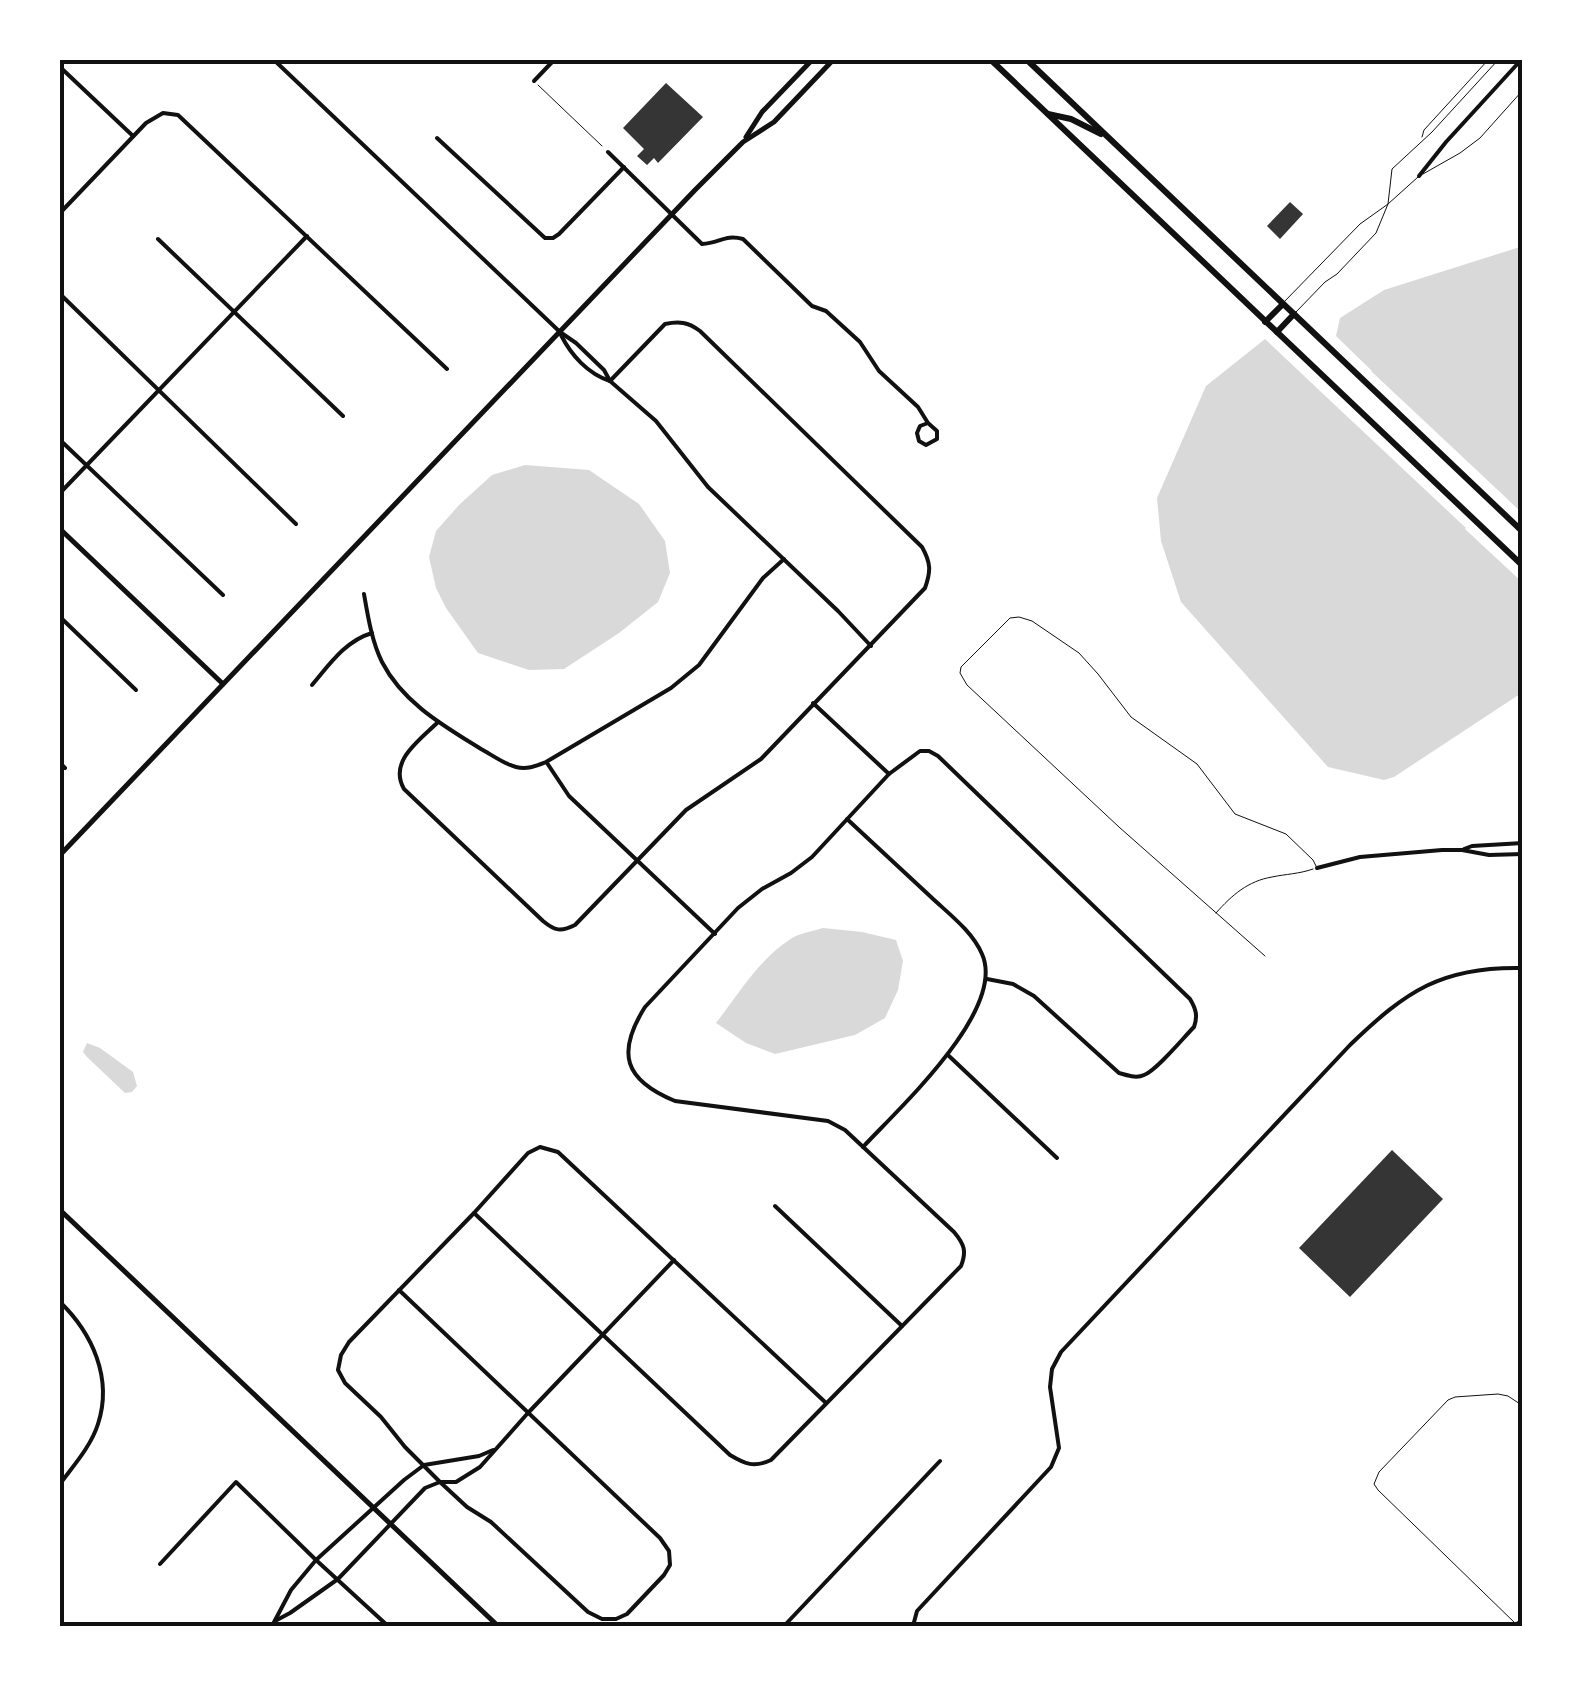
<svg xmlns="http://www.w3.org/2000/svg" width="1583" height="1686" font-family="Montserrat,sans-serif">
  <style>
    .water { fill: #d9d9d9 }
    .pier { fill: #fff }
    .building { fill: #353535 }
    .lines { fill: none; stroke-linecap: round; stroke-linejoin: round }
    .path { stroke: #111; stroke-width: 1 }
    .service { stroke: #111; stroke-width: 1 }
    .minor { stroke: #111; stroke-width: 4 }
    .tertiary { stroke: #111; stroke-width: 5 }
    .trunk { stroke: #111; stroke-width: 6 }
    .neatline { fill: none; stroke: #111; stroke-width: 4 }
  </style>
  <rect width="100%" height="100%" fill="#fff"/>
  <g class="water">
    <polygon points="1523,246 1523,514 1500,492 1465,529 1523,583 1523,692 1394,777 1384,780 1328,767 1181,602 1161,541 1157,498 1206,386 1265,339 1337,407 1372,371 1336,336 1340,318 1384,290"/>
    <polygon points="525,465 589,470 639,504 665,541 670,573 658,602 619,633 564,669 529,670 478,653 446,608 436,588 429,557 436,531 459,505 492,475"/>
    <path d="M 823,928 L 862,932 L 896,940 L 903,961 L 898,990 L 885,1018 L 855,1035 L 775,1054 L 746,1043 L 716,1023 C 739,993 759,959 792,938 C 801,933 813,931 823,928 Z"/>
    <polygon points="87,1043 100,1048 133,1072 137,1086 132,1092 125,1093 87,1057 83,1052"/>
  </g>
  <polygon class="pier" points="1371,371 1501,493 1467,529 1337,407"/>
  <g class="building">
    <polygon points="666,83 703,117 658,163 654,158 647,165 637,156 644,149 623,128"/>
    <polygon points="1290,202 1303,214 1280,239 1267,226"/>
    <polygon points="1392,1150 1443,1199 1350,1297 1299,1248"/>
  </g>
  <g class="lines">
    <polyline class="path" points="538,85 602,146"/>
    <g class="service">
      <polyline points="1422,137 1424,130 1488,60"/>
      <polyline points="1423,174 1460,153 1480,138 1523,90"/>
      <polyline points="1284,302 1360,224 1388,204 1418,177"/>
      <polyline points="1296,312 1325,282 1337,274 1376,233 1388,204 1392,169 1432,132 1498,60"/>
      <path d="M 1216,913 C 1232,895 1248,881 1272,877 C 1286,874 1299,874 1313,869"/>
      <polyline points="1265,956 1119,827 967,685 960,673 961,667 1010,618 1019,617 1032,621 1079,653 1098,674 1131,717 1197,764 1235,814 1286,834 1313,860 1316,866"/>
      <polyline points="1516,1624 1378,1490 1374,1484 1379,1472 1448,1400 1455,1397 1498,1394 1508,1396 1523,1406"/>
    </g>
    <g class="minor">
      <polyline points="274,60 560,332 576,343 604,370 610,381 656,421 708,487 838,611 871,646"/>
      <polyline points="60,67 133,136"/>
      <polyline points="534,81 554,60"/>
      <polyline points="437,138 545,238 553,238 559,234 624,167"/>
      <path d="M 608,152 L 702,244 C 720,243 725,234 743,239 L 812,306 L 826,311 L 860,342 L 879,371 L 918,407 L 928,423 L 937,431 L 937,439 L 926,445 L 919,441 L 917,433 L 920,426 L 928,423"/>
      <polyline points="1419,176 1446,142 1521,60"/>
      <polyline points="60,213 146,123 163,113 178,115 447,369"/>
      <polyline points="158,239 343,416"/>
      <polyline points="60,294 296,524"/>
      <path d="M 561,335 C 571,355 588,374 610,381"/>
      <polyline points="60,440 223,595"/>
      <polyline points="60,493 307,236"/>
      <path d="M 364,594 C 368,617 372,642 382,662 C 403,703 444,726 481,749 C 492,755 504,764 516,767 C 527,770 536,766 546,762 L 671,688 L 699,665 L 763,578 L 784,559"/>
      <polyline points="60,617 136,690"/>
      <path d="M 312,685 C 329,665 345,641 372,633"/>
      <polyline points="813,703 889,774"/>
      <path d="M 438,722 C 420,740 388,761 404,789 L 543,921 C 555,931 561,932 575,925 L 686,810 L 761,759 L 925,588 C 931,571 931,563 922,547 L 700,331 C 688,322 679,321 665,324 L 610,381"/>
      <polyline points="60,763 65,768"/>
      <polyline points="547,763 569,796 715,934"/>
      <path d="M 847,819 C 875,845 903,871 931,897 C 949,914 972,931 982,954 C 1007,1010 899,1108 863,1147"/>
      <polyline points="1464,849 1472,846 1523,843"/>
      <polyline points="1317,868 1360,857 1442,850 1462,850 1489,855 1523,854"/>
      <polyline points="949,1056 1057,1158"/>
      <polyline points="775,1206 902,1326"/>
      <path d="M 474,1213 L 730,1455 C 745,1464 754,1468 771,1460 L 961,1266 C 967,1251 964,1244 954,1232 L 845,1130 L 828,1121 L 675,1101 C 624,1080 616,1053 645,1007 L 738,908 L 762,889 L 791,873 L 812,857 L 889,774 L 920,751 L 929,751 L 938,756 L 1190,999 C 1196,1009 1198,1016 1194,1027 C 1183,1038 1157,1070 1144,1075 C 1136,1079 1127,1075 1119,1073 L 1034,996 L 1013,984 L 987,979"/>
      <polyline points="399,1290 660,1538 669,1551 670,1565 664,1575 627,1614 616,1619 602,1619 588,1612 491,1522 467,1507 440,1482 405,1447 381,1417 345,1383 338,1370 341,1355 349,1342 474,1213 528,1153 540,1147 558,1152 825,1402"/>
      <path d="M 60,1302 C 92,1333 113,1378 98,1424 C 91,1446 74,1465 60,1484"/>
      <polyline points="160,1564 236,1482 316,1560 388,1626"/>
      <polyline points="275,1621 290,1613 338,1579 425,1488 440,1482 456,1482 480,1467 527,1414 674,1260"/>
      <polyline points="272,1626 291,1590 316,1560 404,1480 424,1465 479,1456 493,1450"/>
      <polyline points="784,1626 940,1461"/>
      <path d="M 913,1626 L 917,1611 L 1051,1467 L 1059,1448 L 1050,1387 L 1052,1369 L 1061,1352 L 1350,1045 C 1406,991 1442,966 1523,968"/>
      <polyline points="1514,1626 1523,1620"/>
    </g>
    <g class="tertiary">
      <polyline points="746,137 762,112 812,60"/>
      <polyline points="60,529 223,684"/>
      <polyline points="60,855 695,190 743,142 774,122 833,60"/>
      <polyline points="60,1210 498,1626"/>
    </g>
    <g class="trunk">
      <polyline points="991,60 1523,566"/>
      <polyline points="1027,60 1523,532"/>
      <polyline points="1048,114 1071,119 1101,134"/>
      <polyline points="1265,322 1283,304"/>
      <polyline points="1277,332 1294,314"/>
    </g>
  </g>
  <rect width="1583" height="1686" fill="none" stroke="#ffffff" stroke-width="125"/>
  <rect x="62" y="62" width="1458" height="1562" class="neatline"/>
</svg>
